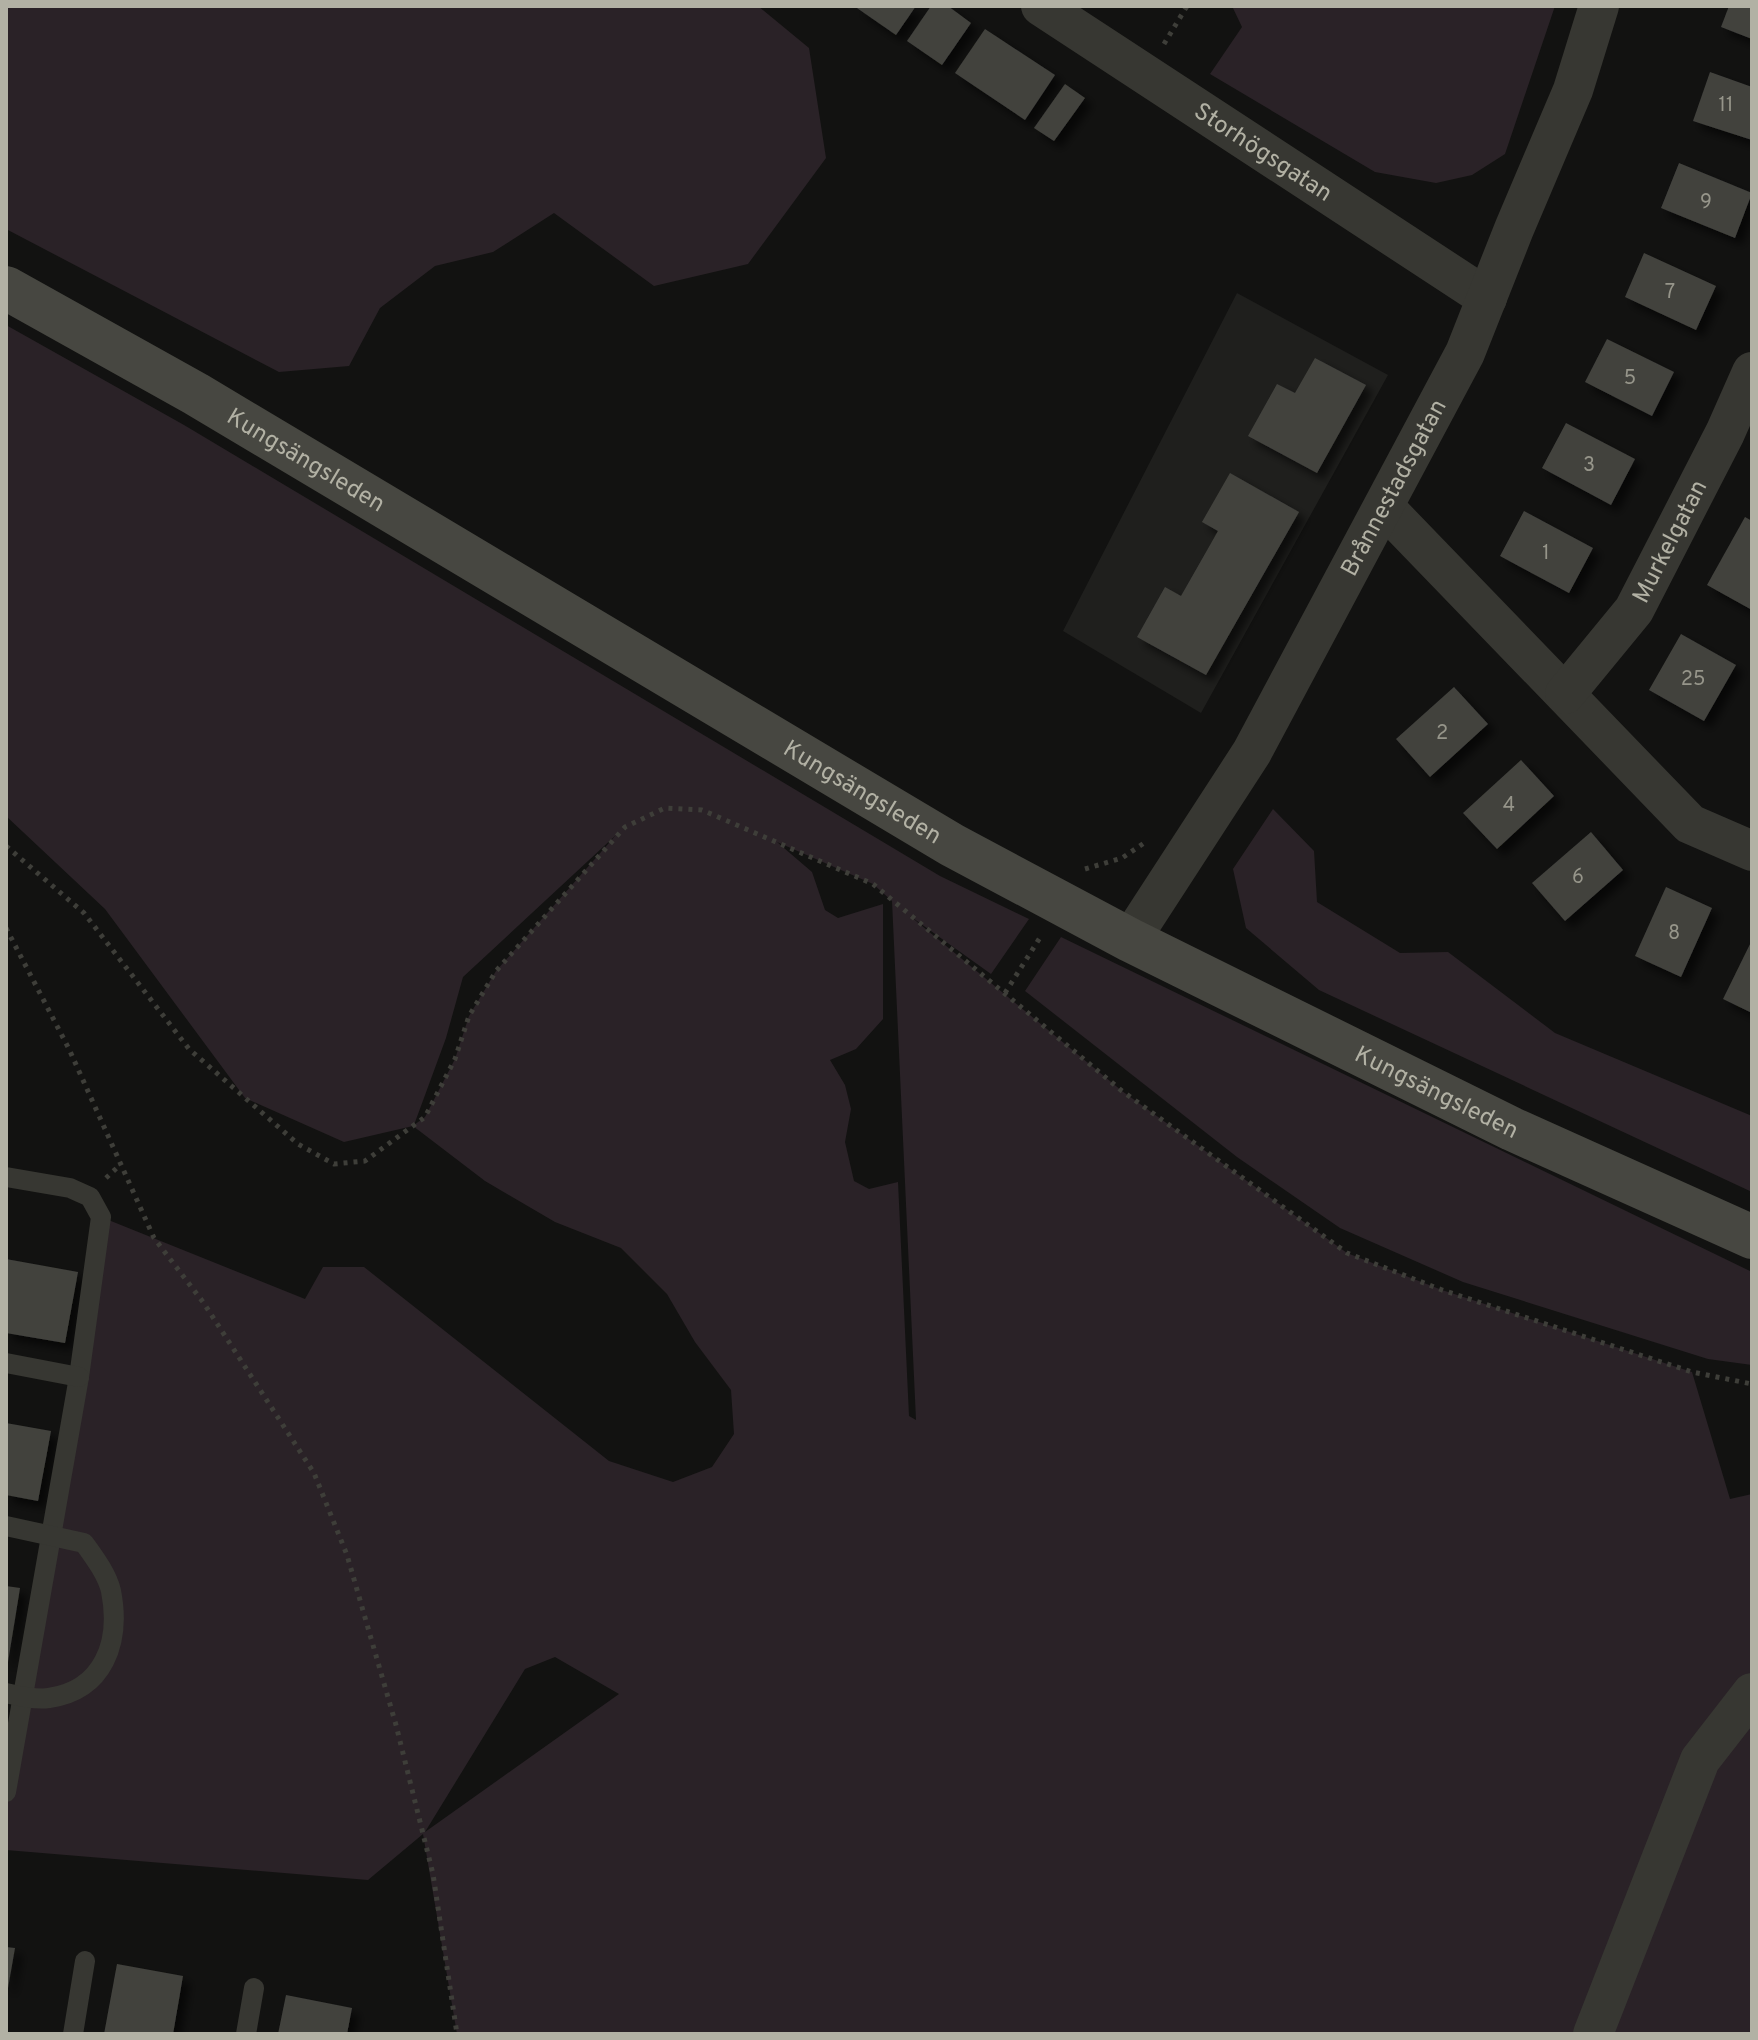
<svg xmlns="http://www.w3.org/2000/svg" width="1758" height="2040" font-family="Overpass,sans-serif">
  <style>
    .built { fill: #1f1f1d }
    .green { fill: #2a2227; fill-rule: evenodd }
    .building { fill: #42423e; filter: url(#shadow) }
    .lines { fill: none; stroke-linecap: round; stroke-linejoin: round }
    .path { stroke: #3e3e39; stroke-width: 5; stroke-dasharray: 4 6; stroke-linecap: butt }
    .service { stroke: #373732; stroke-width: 20 }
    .minor { stroke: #373732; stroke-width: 40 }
    .secondary { stroke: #474741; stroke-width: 44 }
    .labels { text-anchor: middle; stroke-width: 7; stroke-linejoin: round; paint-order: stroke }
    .number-label { font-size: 20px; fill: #96958a }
    .street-label { font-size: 24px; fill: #b2b1a4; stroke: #0d0d0c }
  </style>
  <defs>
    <filter id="shadow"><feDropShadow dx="7" dy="7" stdDeviation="4" flood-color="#0009"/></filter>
  </defs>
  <rect width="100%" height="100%" fill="#121211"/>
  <polygon class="built" points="1237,293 1388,375 1201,713 1063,631"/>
  <g class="green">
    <polygon points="6,6 758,6 809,48 826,158 748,264 654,286 554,213 493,252 435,266 380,308 349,366 279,372 6,229"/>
    <polygon points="1232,6 1555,6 1505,154 1472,175 1436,183 1375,172 1210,74 1242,27"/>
    <path d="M 6,325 L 184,425 L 940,876 L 1029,919 L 991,974 L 910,916 L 1122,1091 L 1347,1253 L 1442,1290 L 1692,1372 L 1730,1499 L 1752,1494 L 1752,2034 L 457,2034 L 423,1834 L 368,1880 L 6,1850 L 6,1792 L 101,1217 L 305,1299 L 323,1267 L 364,1267 L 609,1461 L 673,1482 L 712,1467 L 734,1434 L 731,1390 L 695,1342 L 667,1294 L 621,1248 L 555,1222 L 485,1181 L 413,1126 L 344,1142 L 245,1098 L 105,909 L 6,816 ZM 616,835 L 496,971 L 469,1016 L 455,1059 L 425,1117 L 414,1125 L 446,1038 L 463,977 ZM 777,842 L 873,884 L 892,901 L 916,1420 L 909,1416 L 898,1182 L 869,1189 L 854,1181 L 845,1142 L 851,1109 L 845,1085 L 830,1060 L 856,1049 L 883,1019 L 883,904 L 838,918 L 825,910 L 812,872 ZM 555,1657 L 619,1694 L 425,1832 L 525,1669 Z"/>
    <polygon points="1273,809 1314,851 1317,902 1400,953 1448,952 1555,1033 1752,1116 1752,1192 1319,990 1246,928 1233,869"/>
    <polygon points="1061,937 1752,1272 1752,1365 1708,1359 1463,1282 1340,1228 1237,1157 1025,991"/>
  </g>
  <g class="building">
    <polygon points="854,6 916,6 896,35"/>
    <polygon points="931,6 948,6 971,23 942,65 907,41"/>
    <polygon points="1729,6 1752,6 1752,39 1721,27"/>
    <polygon points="985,29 1055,75 1025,120 955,73"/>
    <polygon points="1710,72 1752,87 1752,140 1693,121"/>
    <polygon points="1065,84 1085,98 1054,141 1034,128"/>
    <polygon points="1679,163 1752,193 1735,238 1661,208"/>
    <polygon points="1644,253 1716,286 1696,330 1625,297"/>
    <polygon points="1607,339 1674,372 1652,416 1585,382"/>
    <polygon points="1315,358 1366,385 1317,473 1248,436 1277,384 1295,393"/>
    <polygon points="1566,423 1635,459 1611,505 1542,468"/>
    <polygon points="1230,473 1299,512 1206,675 1137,637 1165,587 1181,596 1218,531 1202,522"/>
    <polygon points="1524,511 1593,548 1569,593 1500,556"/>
    <polygon points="1745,517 1752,521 1752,610 1707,585"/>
    <polygon points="1681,634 1736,665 1704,721 1649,690"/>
    <polygon points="1454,687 1488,724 1430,777 1396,739"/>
    <polygon points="1521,760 1554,796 1497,849 1463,813"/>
    <polygon points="1591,832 1623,870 1565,921 1532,883"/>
    <polygon points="1666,887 1712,908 1681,977 1635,956"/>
    <polygon points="1752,940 1752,1013 1723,999"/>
    <polygon points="6,1259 78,1272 65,1343 6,1333"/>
    <polygon points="6,1423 51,1431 38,1501 6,1495"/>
    <polygon points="6,1586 20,1588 8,1662 6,1662"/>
    <polygon points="6,1947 15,1948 8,1988 6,1988"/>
    <polygon points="117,1964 183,1976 173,2034 104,2034"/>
    <polygon points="286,1995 352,2008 347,2034 278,2034"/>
  </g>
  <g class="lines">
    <g class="path">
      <polyline points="1164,44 1187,6"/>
      <polyline points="6,846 84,913 189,1049 298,1144 334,1164 365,1161 425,1117 455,1059 469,1016 496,971 625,827 665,808 702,810 873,884 1122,1091 1347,1253 1442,1290 1692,1372 1752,1384"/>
      <polyline points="1085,869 1122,858 1144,843"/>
      <polyline points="6,928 69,1049 154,1238 203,1302 314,1473 347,1555 396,1725 433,1874 457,2034"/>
      <polyline points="1005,993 1041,936"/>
      <polyline points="106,1178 120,1165"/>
    </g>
    <g class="service">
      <polyline points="6,1177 70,1188 90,1197 101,1217 79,1377 6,1792"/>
      <polyline points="6,1363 79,1377"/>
      <path d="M 6,1526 L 84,1543 C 94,1557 107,1574 111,1591 C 121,1642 104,1690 49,1698 C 35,1700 19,1696 6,1693"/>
      <polyline points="73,2034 85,1961"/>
      <polyline points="246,2034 254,1988"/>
    </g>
    <g class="minor">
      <path id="s1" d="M 1041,6 L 1487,298"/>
      <polyline points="1384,507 1690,824 1752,851"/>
      <path id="s2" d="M 1565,694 L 1634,610 L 1725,433 L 1752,372"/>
      <path id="s3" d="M 1130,940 L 1252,752 L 1465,353 L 1514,229 L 1573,90 L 1599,6"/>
      <polyline points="1593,2034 1700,1760 1752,1693"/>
    </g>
    <path class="secondary" id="s4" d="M 6,288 L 196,394 L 952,845 L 1130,940 L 1512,1129 L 1752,1237"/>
  </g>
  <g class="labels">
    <g class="number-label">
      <text x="1726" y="111">11</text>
      <text x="1706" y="208">9</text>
      <text x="1670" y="298">7</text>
      <text x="1630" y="384">5</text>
      <text x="1589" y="471">3</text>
      <text x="1546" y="559">1</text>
      <text x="1693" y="685">25</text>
      <text x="1442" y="739">2</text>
      <text x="1509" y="811">4</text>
      <text x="1578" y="883">6</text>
      <text x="1674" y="939">8</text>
    </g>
    <g class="street-label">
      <text dy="8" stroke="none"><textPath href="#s1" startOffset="266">Storhögsgatan</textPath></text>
      <text dy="8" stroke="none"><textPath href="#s4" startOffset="346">Kungsängsleden</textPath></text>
      <text dy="8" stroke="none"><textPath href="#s3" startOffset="524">Brånnestadsgatan</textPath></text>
      <text dy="8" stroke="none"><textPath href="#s2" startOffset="186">Murkelgatan</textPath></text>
      <text dy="8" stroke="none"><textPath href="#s4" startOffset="994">Kungsängsleden</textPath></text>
      <text dy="8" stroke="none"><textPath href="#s4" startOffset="1642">Kungsängsleden</textPath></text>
    </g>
  </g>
  <rect width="1758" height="2040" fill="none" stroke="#b2b1a4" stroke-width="16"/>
</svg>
